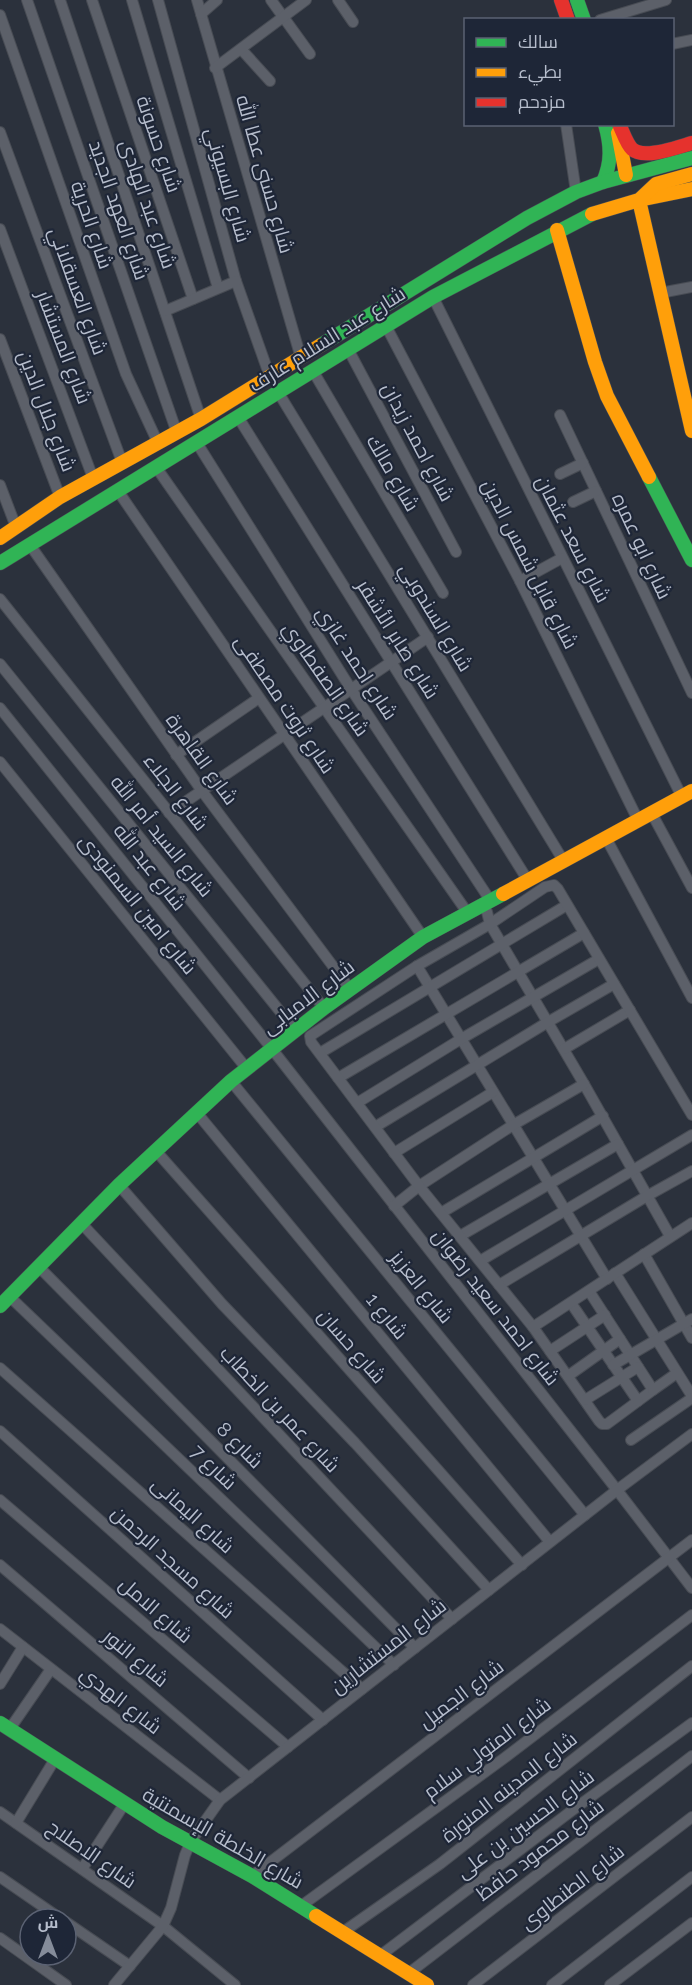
<svg xmlns="http://www.w3.org/2000/svg" width="692" height="1985" font-family="Raleway,Cairo,sans-serif">
  <style>
    .lines { fill: none; stroke-linecap: round; stroke-linejoin: round }
    .street-casing { stroke: #484c54; stroke-width: 12 }
    .fast-casing { stroke: #484c54; stroke-width: 15 }
    .slow-casing { stroke: #484c54; stroke-width: 15 }
    .jam-casing { stroke: #484c54; stroke-width: 15 }
    .street { stroke: #5c6069; stroke-width: 10 }
    .fast { stroke: #30b455; stroke-width: 14 }
    .slow { stroke: #ff9f0a; stroke-width: 14 }
    .jam { stroke: #e5322d; stroke-width: 14 }
    .labels { text-anchor: middle; stroke-width: 4.5; stroke-linejoin: round; paint-order: stroke }
    .street-label { font-size: 20px; fill: #b6bdcc; stroke: #1e2637 }
  </style>
  <rect width="100%" height="100%" fill="#2b313c"/>
  <g class="lines">
    <defs>
      <g id="street">
        <polyline points="27,0 177,433"/>
        <polyline points="60,0 201,419"/>
        <polyline points="92,0 193,299"/>
        <polyline points="132,0 218,288"/>
        <polyline points="158,0 236,281 270,377"/>
        <polyline points="197,0 301,358"/>
        <polyline points="271,0 310,54"/>
        <polyline points="338,0 353,22"/>
        <polyline points="201,14 217,0"/>
        <polyline points="0,15 126,374 158,443"/>
        <polyline points="600,20 666,0"/>
        <polyline points="672,44 692,40"/>
        <polyline points="241,49 270,81"/>
        <polyline points="215,68 306,0"/>
        <polyline points="566,124 576,192"/>
        <polyline points="0,132 122,462"/>
        <polyline points="0,229 93,478"/>
        <polyline points="660,293 692,287"/>
        <polyline points="433,297 682,797"/>
        <polyline points="165,311 236,281"/>
        <polyline points="386,326 520,581 638,820"/>
        <polyline points="0,339 60,497"/>
        <polyline points="348,349 456,552"/>
        <polyline points="313,371 443,593"/>
        <polyline points="278,392 563,860"/>
        <polyline points="560,415 692,693"/>
        <polyline points="238,417 527,879"/>
        <polyline points="197,443 351,689 490,900"/>
        <polyline points="156,467 467,912"/>
        <polyline points="560,474 583,463"/>
        <polyline points="0,485 16,527"/>
        <polyline points="118,491 423,937"/>
        <polyline points="573,502 596,491"/>
        <polyline points="30,545 202,791 350,989"/>
        <polyline points="520,581 562,558"/>
        <polyline points="0,599 324,1008"/>
        <polyline points="0,664 295,1030"/>
        <polyline points="0,708 272,1049 617,1490 692,1588"/>
        <polyline points="176,755 259,698"/>
        <polyline points="0,762 247,1069"/>
        <polyline points="651,812 692,888"/>
        <polyline points="169,813 428,637"/>
        <polyline points="606,838 692,998"/>
        <polyline points="482,904 487,912 490,924 584,1084 670,1236"/>
        <polyline points="417,966 607,1279"/>
        <polyline points="564,1049 630,1010"/>
        <polyline points="320,1053 567,905"/>
        <polyline points="338,1078 584,933"/>
        <polyline points="231,1081 585,1515"/>
        <polyline points="357,1103 461,1039 599,959"/>
        <polyline points="197,1113 550,1542"/>
        <polyline points="375,1127 548,1022 614,984"/>
        <polyline points="156,1151 522,1565"/>
        <polyline points="394,1153 493,1092"/>
        <polyline points="119,1185 222,1304 355,1443 489,1590"/>
        <polyline points="394,1206 419,1186 513,1125 584,1084"/>
        <polyline points="441,1213 603,1116"/>
        <polyline points="82,1224 452,1619"/>
        <polyline points="460,1236 618,1144"/>
        <polyline points="644,1254 692,1338"/>
        <polyline points="480,1261 692,1135"/>
        <polyline points="39,1267 415,1648"/>
        <polyline points="615,1273 692,1396"/>
        <polyline points="499,1285 647,1196 692,1171"/>
        <polyline points="589,1291 653,1390 607,1424 602,1424 599,1421 533,1327 419,1186 311,1042 310,1036 417,966 490,924 545,887 554,885 558,889 692,1115"/>
        <polyline points="9,1296 394,1665"/>
        <polyline points="571,1303 638,1401"/>
        <polyline points="533,1327 692,1223"/>
        <polyline points="550,1351 605,1315"/>
        <polyline points="613,1365 692,1319"/>
        <polyline points="0,1368 362,1689"/>
        <polyline points="568,1376 620,1339"/>
        <polyline points="653,1390 677,1373"/>
        <polyline points="585,1400 638,1367"/>
        <polyline points="0,1431 323,1720"/>
        <polyline points="631,1440 692,1398"/>
        <polyline points="0,1500 288,1747"/>
        <polyline points="0,1565 249,1778"/>
        <polyline points="0,1629 220,1800"/>
        <polyline points="0,1684 23,1647"/>
        <polyline points="9,1730 51,1669"/>
        <polyline points="0,1812 163,1926 235,1985"/>
        <polyline points="16,1823 55,1759"/>
        <polyline points="82,1869 125,1803"/>
        <polyline points="252,1876 692,1540"/>
        <polyline points="0,1877 61,1919"/>
        <polyline points="301,1906 503,1759 692,1615"/>
        <polyline points="66,1922 130,1966"/>
        <polyline points="343,1932 440,1864 692,1666"/>
        <polyline points="0,1938 66,1985"/>
        <polyline points="381,1955 570,1812 692,1723"/>
        <polyline points="409,1973 692,1756"/>
        <polyline points="114,1985 163,1926 171,1908 185,1855 191,1841 220,1800 617,1490 692,1434"/>
        <polyline points="473,1985 692,1817"/>
        <polyline points="552,1985 692,1877"/>
        <polyline points="610,1985 692,1923"/>
      </g>
      <g id="fast">
        <polyline points="577,0 584,20"/>
        <path d="M 603,182 C 612,162 611,145 605,124"/>
        <polyline points="321,345 527,218 576,192 603,182 692,158"/>
        <polyline points="649,477 692,560"/>
        <polyline points="0,563 433,297 592,214"/>
        <polyline points="0,1306 119,1185 231,1081 324,1008 423,937 503,894"/>
        <polyline points="0,1723 162,1827 252,1876 316,1916"/>
      </g>
      <g id="slow">
        <polyline points="618,133 626,175"/>
        <polyline points="692,189 639,200 692,431"/>
        <polyline points="592,214 639,200 656,184 692,174"/>
        <polyline points="557,230 595,362 607,396 649,477"/>
        <polyline points="0,538 60,497 201,419 321,345"/>
        <polyline points="503,894 692,791"/>
        <polyline points="316,1916 427,1985"/>
      </g>
      <g id="jam">
        <polyline points="561,0 568,20"/>
        <path d="M 619,124 C 623,132 626,143 632,149 C 644,160 678,147 692,143"/>
      </g>
    </defs>
    <use href="#street" class="street-casing"/>
    <use href="#fast" class="fast-casing"/>
    <use href="#slow" class="slow-casing"/>
    <use href="#jam" class="jam-casing"/>
    <use href="#street" class="street"/>
    <use href="#fast" class="fast"/>
    <use href="#slow" class="slow"/>
    <use href="#jam" class="jam"/>
  </g>
  <g class="labels">
    <g class="street-label">
      <text transform="translate(159 144) rotate(71)" y="7">شارع حسونة</text>
      <text transform="translate(265 174) rotate(74)" y="7">شارع حسنى عطا الله</text>
      <text transform="translate(228 185) rotate(74)" y="7">شارع البسيوني</text>
      <text transform="translate(148 204) rotate(71)" y="7">شارع عبد الهادى</text>
      <text transform="translate(119 210) rotate(71)" y="7">شارع العهد الجديد</text>
      <text transform="translate(92 225) rotate(71)" y="7">شارع الحرية</text>
      <text transform="translate(78 291) rotate(70)" y="7">شارع العسقلاني</text>
      <text transform="translate(327 339) rotate(-32)" y="7">شارع عبد السلام عارف</text>
      <text transform="translate(64 347) rotate(69)" y="7">شارع المستشار</text>
      <text transform="translate(47 411) rotate(69)" y="7">شارع جلال الدين</text>
      <text transform="translate(418 442) rotate(62)" y="7">شارع احمد زيدان</text>
      <text transform="translate(393 473) rotate(60)" y="7">شارع مالك</text>
      <text transform="translate(573 539) rotate(63)" y="7">شارع سعد عثمان</text>
      <text transform="translate(642 546) rotate(65)" y="7">شارع ابو عمره</text>
      <text transform="translate(530 564) rotate(63)" y="7">شارع قابل شمس الدين</text>
      <text transform="translate(436 617) rotate(59)" y="7">شارع السندوبي</text>
      <text transform="translate(398 639) rotate(58)" y="7">شارع صابر الأشقر</text>
      <text transform="translate(357 663) rotate(57)" y="7">شارع احمد غازي</text>
      <text transform="translate(326 679) rotate(55)" y="7">شارع الصفطاوي</text>
      <text transform="translate(285 704) rotate(56)" y="7">شارع ثروت مصطفى</text>
      <text transform="translate(202 759) rotate(54)" y="7">شارع القاهرة</text>
      <text transform="translate(176 792) rotate(52)" y="7">شارع الجلاء</text>
      <text transform="translate(162 836) rotate(51)" y="7">شارع السيد أمر الله</text>
      <text transform="translate(150 867) rotate(52)" y="7">شارع عبد الله</text>
      <text transform="translate(138 904) rotate(51)" y="7">شارع امين السمنودى</text>
      <text transform="translate(308 997) rotate(-37)" y="7">شارع الامبابى</text>
      <text transform="translate(422 1287) rotate(51)" y="7">شارع العزيز</text>
      <text transform="translate(496 1307) rotate(52)" y="7">شارع احمد سعيد رضوان</text>
      <text transform="translate(387 1316) rotate(51)" y="7">شارع 1</text>
      <text transform="translate(352 1346) rotate(49)" y="7">شارع حسان</text>
      <text transform="translate(280 1409) rotate(47)" y="7">شارع عمر بن الخطاب</text>
      <text transform="translate(240 1445) rotate(45)" y="7">شارع 8</text>
      <text transform="translate(214 1467) rotate(44)" y="7">شارع 7</text>
      <text transform="translate(193 1515) rotate(42)" y="7">شارع اليمانى</text>
      <text transform="translate(173 1562) rotate(42)" y="7">شارع مسجد الرحمن</text>
      <text transform="translate(156 1610) rotate(41)" y="7">شارع الامل</text>
      <text transform="translate(388 1646) rotate(-38)" y="7">شارع المستشارين</text>
      <text transform="translate(136 1658) rotate(40)" y="7">شارع النور</text>
      <text transform="translate(461 1694) rotate(-37)" y="7">شارع الجميل</text>
      <text transform="translate(121 1700) rotate(38)" y="7">شارع الهدي</text>
      <text transform="translate(487 1748) rotate(-37)" y="7">شارع المتولي سلام</text>
      <text transform="translate(509 1787) rotate(-38)" y="7">شارع المدينه المنورة</text>
      <text transform="translate(525 1824) rotate(-37)" y="7">شارع الحسين بن على</text>
      <text transform="translate(223 1838) rotate(30)" y="7">شارع الخلطة الإسمنتية</text>
      <text transform="translate(540 1850) rotate(-37)" y="7">شارع محمود حافظ</text>
      <text transform="translate(92 1854) rotate(35)" y="7">شارع الاصلاح</text>
      <text transform="translate(572 1887) rotate(-38)" y="7">شارع الطنطاوى</text>
    </g>
  </g>
  <rect x="464" y="18" width="210" height="108" fill="#1e2637" stroke="#5b6273" stroke-width="1.5"/>
  <rect x="476" y="38" width="30" height="9" fill="#30b455" stroke="#5b6273" stroke-width="1.5"/>
  <text x="518" y="48" font-size="18" fill="#b6bdcc">سالك</text>
  <rect x="476" y="68" width="30" height="9" fill="#ff9f0a" stroke="#5b6273" stroke-width="1.5"/>
  <text x="518" y="78" font-size="18" fill="#b6bdcc">بطيء</text>
  <rect x="476" y="98" width="30" height="9" fill="#e5322d" stroke="#5b6273" stroke-width="1.5"/>
  <text x="518" y="108" font-size="18" fill="#b6bdcc">مزدحم</text>
  <g transform="translate(48 1937)"><circle r="28" fill="#1e2637" stroke="#5b6273" stroke-width="1.5"/>
  <path d="M0-4.5L10 22L0 15L-10 22Z" fill="#858c9a"/>
  <text y="-9" font-size="16" font-weight="bold" text-anchor="middle" fill="#b6bdcc">ش</text>
  </g>
</svg>
